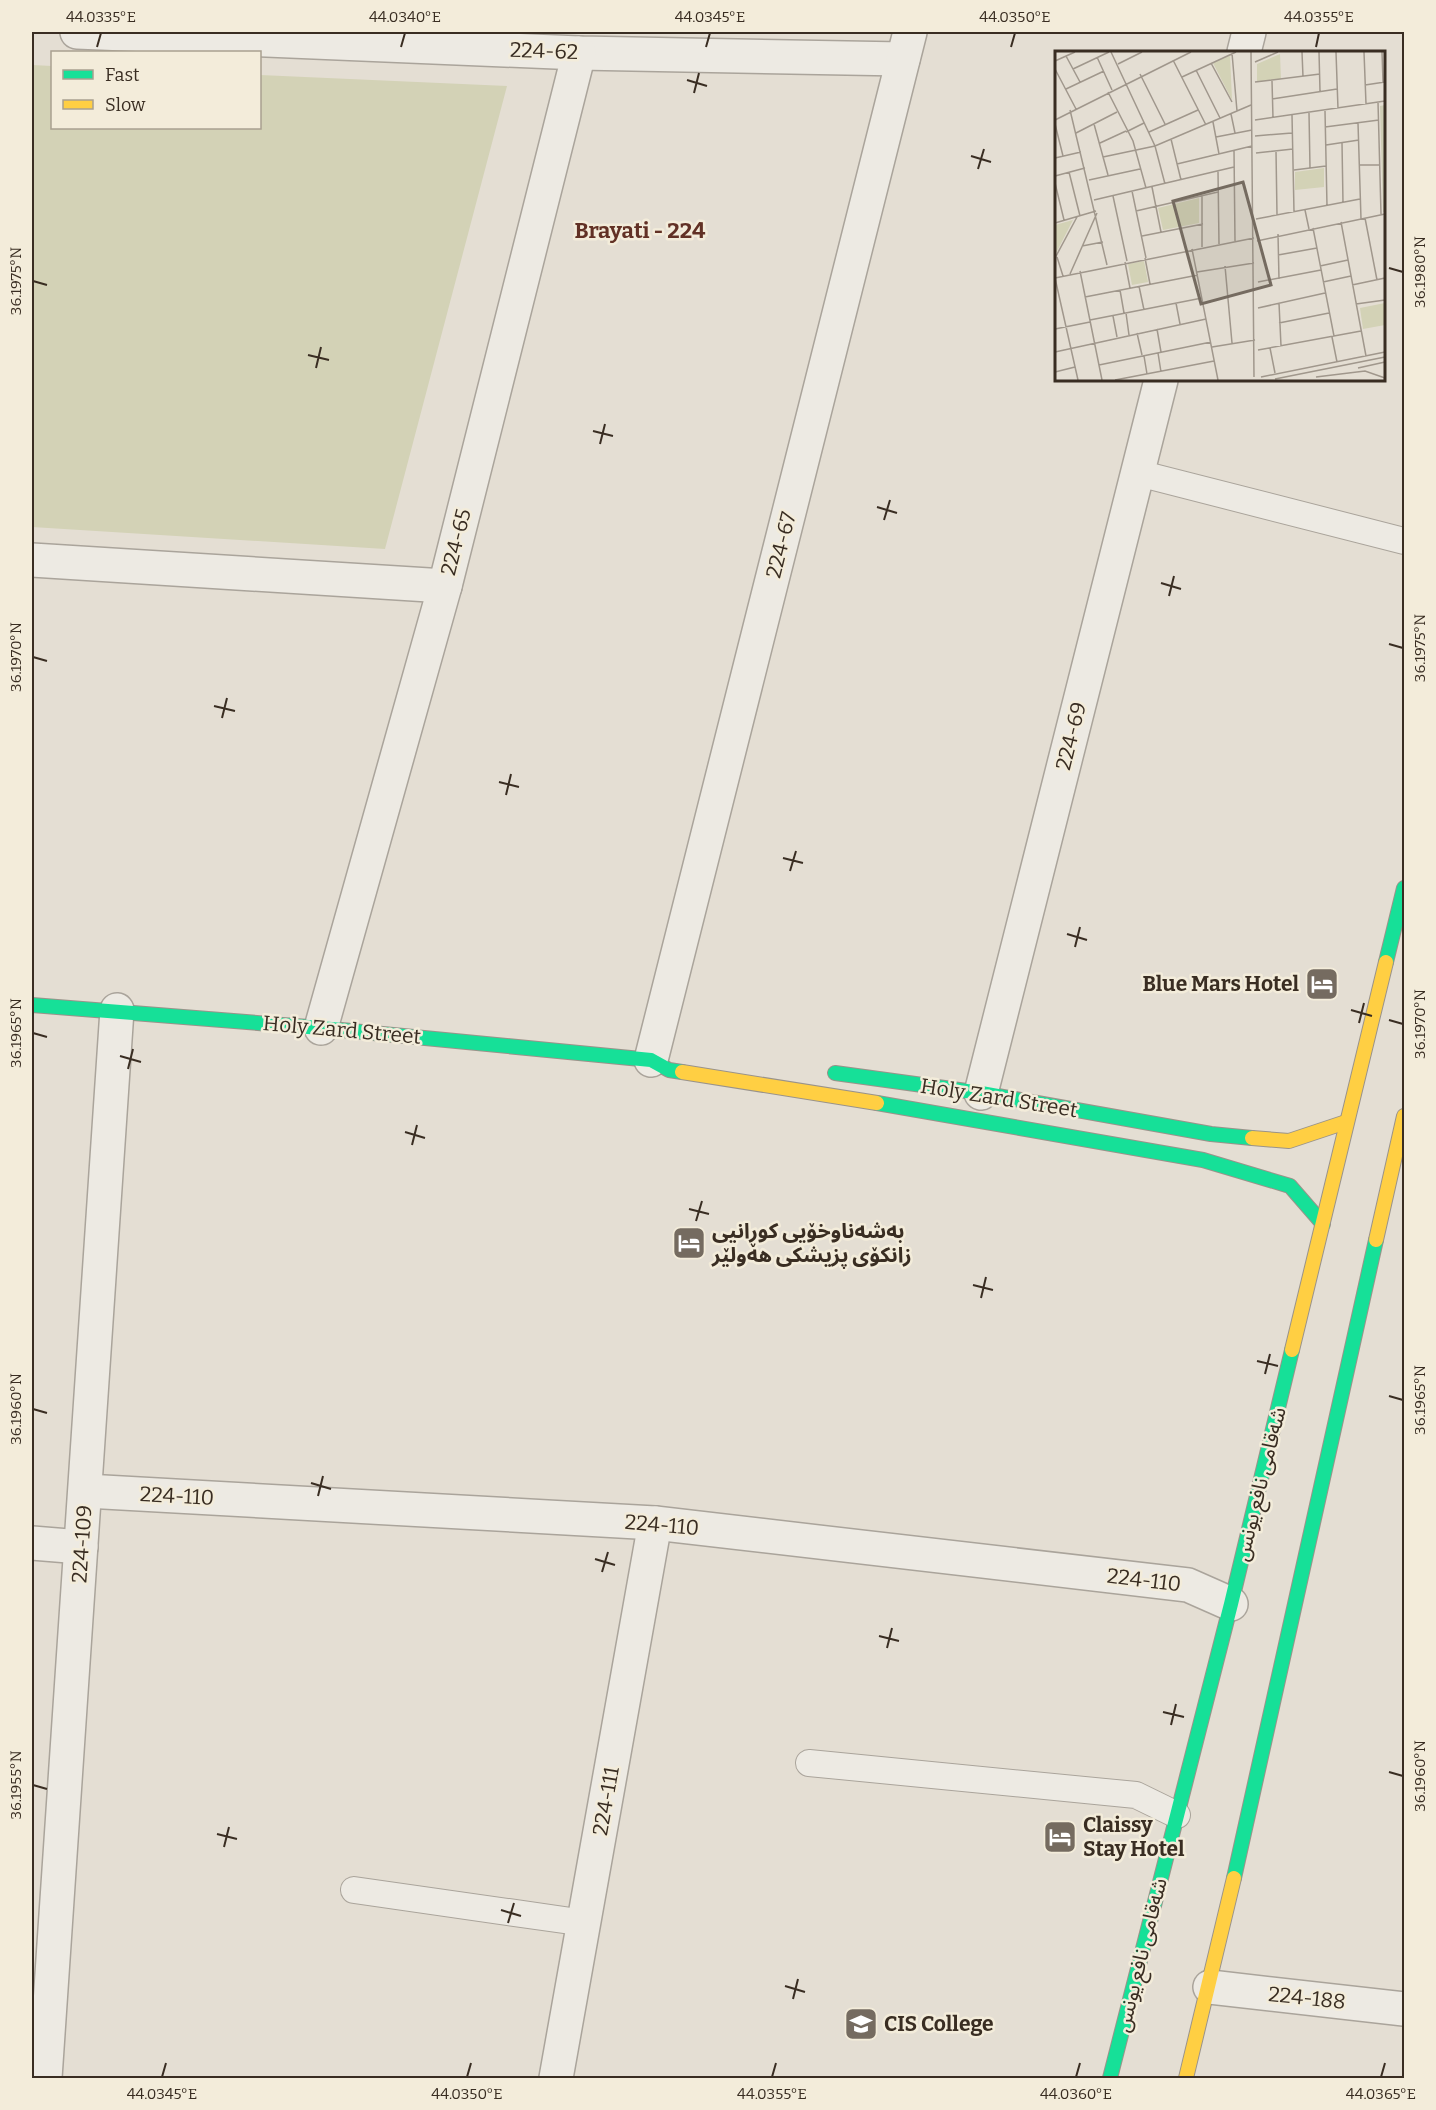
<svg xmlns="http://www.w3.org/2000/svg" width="1436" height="2110" font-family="Bitter,'Noto Sans Arabic',serif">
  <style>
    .green { fill: #d3d2b6 }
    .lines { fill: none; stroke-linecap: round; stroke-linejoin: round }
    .lane-casing { stroke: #aaa49b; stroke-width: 28 }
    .street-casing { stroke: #aaa49b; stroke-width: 36 }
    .fast-casing { stroke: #9a938a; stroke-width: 16 }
    .slow-casing { stroke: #9a938a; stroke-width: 16 }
    .lane { stroke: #edeae3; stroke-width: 26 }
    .street { stroke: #edeae3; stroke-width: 33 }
    .fast { stroke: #16e098; stroke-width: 14 }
    .slow { stroke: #ffcf43; stroke-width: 14 }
    .ticks { fill: none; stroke: #392d22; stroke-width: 2 }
    .labels { text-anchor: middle; stroke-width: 5; stroke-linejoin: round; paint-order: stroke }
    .street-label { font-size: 21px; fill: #392d22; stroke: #f3ecda }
    .poi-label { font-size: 21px; font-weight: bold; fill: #392d22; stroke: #f3ecda; text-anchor: start }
    .neighbourhood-label { font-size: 22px; font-weight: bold; fill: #623125; stroke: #f3ecda }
    .inset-road { fill: none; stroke: #a0978c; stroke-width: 1.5 }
    .view { fill: #756b60; fill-opacity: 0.15; stroke: #756b60; stroke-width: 3 }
    .inset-edge { fill: none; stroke: #392d22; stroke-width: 3 }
    .neatline { fill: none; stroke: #392d22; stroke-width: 2 }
    .ticks-label { font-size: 15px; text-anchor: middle; fill: #392d22 }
  </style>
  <rect width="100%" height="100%" fill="#e4ded3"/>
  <polygon class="green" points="32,65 52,66 52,128 260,128 260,75 507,86 385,549 32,527"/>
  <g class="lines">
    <defs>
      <g id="lane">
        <polyline points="1138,473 1404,541"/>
        <polyline points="809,1763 1136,1795 1177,1815"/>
        <polyline points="354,1890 585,1923"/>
      </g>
      <g id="street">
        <polyline points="77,32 579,53 903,59"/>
        <polyline points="1244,52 1249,32"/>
        <polyline points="32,560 445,586"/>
        <polyline points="321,1028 445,586 579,53"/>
        <polyline points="651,1060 910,32"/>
        <polyline points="981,1093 1161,380"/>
        <polyline points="86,1491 655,1523 1188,1585 1231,1604"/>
        <polyline points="32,1543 81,1547"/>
        <polyline points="1210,1987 1404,2009"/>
        <polyline points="45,2078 117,1010"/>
        <polyline points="556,2078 655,1523"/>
      </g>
      <g id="fast">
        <polyline points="1386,962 1404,888"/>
        <polyline points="32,1005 321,1028 651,1060 669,1070 682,1072"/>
        <polyline points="835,1073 981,1093 1211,1134 1252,1138"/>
        <polyline points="877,1103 1203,1160 1290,1186 1323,1224"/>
        <polyline points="1234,1878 1376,1240"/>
        <polyline points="1110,2078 1231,1604 1292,1350"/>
      </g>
      <g id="slow">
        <polyline points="682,1072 877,1103"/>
        <polyline points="1252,1138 1289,1141 1346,1122"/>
        <polyline points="1376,1240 1404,1116"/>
        <polyline points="1292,1350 1386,962"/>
        <polyline points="1186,2078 1234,1878"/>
      </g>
    </defs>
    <use href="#lane" class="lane-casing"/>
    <use href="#street" class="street-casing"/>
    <use href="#fast" class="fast-casing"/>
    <use href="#slow" class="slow-casing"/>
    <use href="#lane" class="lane"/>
    <use href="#street" class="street"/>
    <use href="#fast" class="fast"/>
    <use href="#slow" class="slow"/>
  </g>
  <path class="ticks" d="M 97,47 L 101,33M 401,47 L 405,33M 706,47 L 710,33M 1011,47 L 1015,33M 1316,47 L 1319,33M 687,80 L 707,86M 694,93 L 699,73M 971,156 L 991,162M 978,169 L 984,149M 1389,268 L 1403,272M 33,281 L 47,285M 308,355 L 329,360M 316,368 L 321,347M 593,431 L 613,436M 600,444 L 605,424M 877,507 L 897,513M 884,520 L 890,500M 1161,583 L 1181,589M 1169,596 L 1174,576M 1389,644 L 1403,648M 33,657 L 47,661M 214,706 L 235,711M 222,718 L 227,698M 499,782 L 519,787M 506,795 L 511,774M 783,858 L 803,863M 790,871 L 796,851M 1067,934 L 1087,940M 1075,947 L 1080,927M 1351,1010 L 1372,1016M 1389,1020 L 1403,1024M 1359,1023 L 1364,1003M 33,1033 L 47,1037M 120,1056 L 141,1062M 128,1069 L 133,1049M 405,1132 L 425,1138M 412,1145 L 417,1125M 689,1209 L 709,1214M 696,1221 L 702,1201M 973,1285 L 993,1290M 981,1298 L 986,1277M 1257,1361 L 1278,1366M 1265,1374 L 1270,1354M 1389,1396 L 1403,1400M 33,1409 L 47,1413M 311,1483 L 331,1489M 318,1496 L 323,1476M 595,1559 L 615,1565M 602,1572 L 608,1552M 879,1636 L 899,1641M 887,1648 L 892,1628M 1163,1712 L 1184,1717M 1171,1725 L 1176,1704M 1389,1772 L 1403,1776M 33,1785 L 47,1789M 217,1834 L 237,1839M 224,1847 L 229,1827M 501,1910 L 521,1916M 508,1923 L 514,1903M 785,1986 L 805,1992M 793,1999 L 798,1979M 162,2077 L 166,2063M 467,2077 L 471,2063M 772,2077 L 776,2063M 1076,2077 L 1080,2063M 1381,2077 L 1385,2063"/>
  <defs>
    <symbol id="hotel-square" viewBox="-11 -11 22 22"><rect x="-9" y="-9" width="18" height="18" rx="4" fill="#756b60" stroke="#f3ecda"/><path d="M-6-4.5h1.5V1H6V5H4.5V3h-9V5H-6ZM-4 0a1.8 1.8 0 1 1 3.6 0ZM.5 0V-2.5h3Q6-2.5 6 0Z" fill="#fff"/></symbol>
    <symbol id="school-square" viewBox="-11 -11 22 22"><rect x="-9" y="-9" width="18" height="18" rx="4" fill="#756b60" stroke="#f3ecda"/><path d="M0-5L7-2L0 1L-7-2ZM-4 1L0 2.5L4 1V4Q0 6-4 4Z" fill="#fff"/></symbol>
  </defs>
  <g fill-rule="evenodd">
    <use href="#hotel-square" x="1303" y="965" width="38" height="38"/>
    <use href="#hotel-square" x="670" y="1224" width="38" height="38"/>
    <use href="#hotel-square" x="1041" y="1818" width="38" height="38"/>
    <use href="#school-square" x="842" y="2005" width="38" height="38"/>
  </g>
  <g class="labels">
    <g class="street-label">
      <text transform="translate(544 51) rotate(2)" y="7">224-62</text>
      <text transform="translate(456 542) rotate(-76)" y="7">224-65</text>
      <text transform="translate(781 545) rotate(-76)" y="7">224-67</text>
      <text transform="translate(1071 736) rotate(-76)" y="7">224-69</text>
      <text transform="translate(342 1030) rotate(5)" y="7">Holy Zard Street</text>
      <text transform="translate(999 1098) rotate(9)" y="7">Holy Zard Street</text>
      <text transform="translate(1260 1484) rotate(-76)" y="7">شەقامی نافع یونس</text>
      <text transform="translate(177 1496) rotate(3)" y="7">224-110</text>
      <text transform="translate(662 1525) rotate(5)" y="7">224-110</text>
      <text transform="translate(82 1544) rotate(-86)" y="7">224-109</text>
      <text transform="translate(1144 1580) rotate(7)" y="7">224-110</text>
      <text transform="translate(606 1801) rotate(-80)" y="7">224-111</text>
      <text transform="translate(1141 1955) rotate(-76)" y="7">شەقامی نافع یونس</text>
      <text transform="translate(1307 1998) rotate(6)" y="7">224-188</text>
    </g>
    <g class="poi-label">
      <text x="1299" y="991" text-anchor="end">Blue Mars Hotel</text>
      <text x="712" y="1238">بەشەناوخۆیی کوڕانیی<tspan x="712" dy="24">زانکۆی پزیشکی هەولێر</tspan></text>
      <text x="1083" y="1832">Claissy<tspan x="1083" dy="24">Stay Hotel</tspan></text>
      <text x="884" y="2031">CIS College</text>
    </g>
    <g class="neighbourhood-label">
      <text x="640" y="238">Brayati - 224</text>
    </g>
  </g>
  <g transform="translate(1055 51)">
    <rect width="330" height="330" fill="#e4ded3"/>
    <path d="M 225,3 L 226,28 L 202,31 L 202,13 ZM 175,4 L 177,49 L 158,12 ZM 269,117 L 269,136 L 240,139 L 240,121 ZM 144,147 L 144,172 L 108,179 L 103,157 ZM 18,169 L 0,204 L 0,174 ZM 89,210 L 93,231 L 77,234 L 73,213 ZM 330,252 L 330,274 L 308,278 L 305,257 Z" fill="#d3d2b6"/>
    <path d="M 330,54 L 330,161 L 328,161 L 325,55 Z" fill="#cecdb5"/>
    <path class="inset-road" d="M 56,1 L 100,95 L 110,133M 196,1 L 199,326M 247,1 L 248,26M 264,1 L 265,40M 281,1 L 283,58M 309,1 L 311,53M 327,1 L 328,31M 177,2 L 182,60M 11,5 L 25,31M 42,6 L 57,39M 118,9 L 151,74M 0,10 L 20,1M 200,11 L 223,1M 156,12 L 177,51M 63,13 L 87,1M 0,18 L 21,58M 18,18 L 54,1M 141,19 L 165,67M 85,23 L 110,73M 127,26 L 181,1M 217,30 L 218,67M 200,31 L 265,23M 310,34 L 330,31M 11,38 L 49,20M 53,41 L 78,90 L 91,137M 217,48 L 282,38M 323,51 L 326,163M 15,59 L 52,214M 270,60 L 272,155M 254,62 L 255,117M 176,63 L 180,82M 237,64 L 239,161M 0,69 L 136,1M 200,69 L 330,50M 158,71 L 164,103M 303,72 L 306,168M 0,73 L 8,105M 39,73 L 53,124M 270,76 L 324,69M 71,81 L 89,72M 94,81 L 143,59M 21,82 L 62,61M 200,85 L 237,82M 161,86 L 197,79M 116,88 L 126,129M 45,92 L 71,80M 287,92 L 288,152M 271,94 L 304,89M 179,99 L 180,190M 221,100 L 222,164M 201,102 L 238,98M 48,106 L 100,95 L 196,54M 0,107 L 26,101M 122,113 L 197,95M 304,114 L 325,114M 239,119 L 271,115M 163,120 L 164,193M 14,121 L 25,165M 0,125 L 30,117M 34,129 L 85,118M 0,132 L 9,169M 97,136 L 106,181M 77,140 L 91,207M 58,145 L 72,210M 147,145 L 147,196M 39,149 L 179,116M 250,159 L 254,178M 81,160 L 163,141M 310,167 L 322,229M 201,168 L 305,148M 286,171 L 311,305M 0,172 L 41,160M 258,177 L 279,285M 223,183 L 224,228M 87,185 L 148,173M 202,190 L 330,163M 27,195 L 48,191M 137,198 L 163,329M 223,204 L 262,197M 2,206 L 8,225M 0,207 L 22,166M 90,207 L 95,233M 70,211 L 75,237M 170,215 L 177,292M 265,215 L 293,209M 25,220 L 47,329M 142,221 L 199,212M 15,223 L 42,162M 0,227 L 199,187M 0,227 L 23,329M 203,231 L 266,219M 268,231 L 296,225M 297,234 L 330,227M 84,235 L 89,259M 65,239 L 69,262M 30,246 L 143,224M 121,252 L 125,273M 224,252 L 226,295M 301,253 L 330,249M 203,257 L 270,242M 71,262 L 74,284M 58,265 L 62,286M 35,269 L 147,247M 224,272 L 274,262M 0,278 L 35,271M 102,278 L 106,301M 82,282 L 87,304M 277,286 L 282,311M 157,296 L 200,289M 215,297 L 220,322M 203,299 L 306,280M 0,301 L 151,268M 103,302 L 106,321M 89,305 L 92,323M 44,314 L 156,291M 303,317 L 330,311M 0,321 L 20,316M 206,326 L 330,301M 261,326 L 310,320 L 330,327M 220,328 L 330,306M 60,329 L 159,310"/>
    <path class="view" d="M 188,131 L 216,234 L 146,253 L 118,150 Z"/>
    <rect width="330" height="330" class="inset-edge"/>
  </g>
  <rect width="1436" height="2110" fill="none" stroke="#f3ecda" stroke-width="66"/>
  <rect x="51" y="51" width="210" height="78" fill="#f3ecda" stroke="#a9a090" stroke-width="1.5"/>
  <rect x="63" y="70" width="30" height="9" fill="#16e098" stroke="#a9a090" stroke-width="1.5"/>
  <text x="105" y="81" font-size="18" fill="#392d22">Fast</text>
  <rect x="63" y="100" width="30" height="9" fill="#ffcf43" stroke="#a9a090" stroke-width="1.5"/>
  <text x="105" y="111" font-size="18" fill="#392d22">Slow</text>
  <rect x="33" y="33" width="1370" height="2044" class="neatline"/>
  <g class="ticks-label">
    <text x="101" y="22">44.0335°E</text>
    <text x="405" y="22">44.0340°E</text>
    <text x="710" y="22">44.0345°E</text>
    <text x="1015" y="22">44.0350°E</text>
    <text x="1319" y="22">44.0355°E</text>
    <text transform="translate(1420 272) rotate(-90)" y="5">36.1980°N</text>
    <text transform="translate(16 281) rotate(-90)" y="5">36.1975°N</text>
    <text transform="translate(1420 648) rotate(-90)" y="5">36.1975°N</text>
    <text transform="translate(16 657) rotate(-90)" y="5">36.1970°N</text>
    <text transform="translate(1420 1024) rotate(-90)" y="5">36.1970°N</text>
    <text transform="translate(16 1033) rotate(-90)" y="5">36.1965°N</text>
    <text transform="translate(1420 1400) rotate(-90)" y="5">36.1965°N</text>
    <text transform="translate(16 1409) rotate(-90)" y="5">36.1960°N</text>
    <text transform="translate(1420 1776) rotate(-90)" y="5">36.1960°N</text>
    <text transform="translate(16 1785) rotate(-90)" y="5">36.1955°N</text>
    <text x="162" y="2099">44.0345°E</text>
    <text x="467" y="2099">44.0350°E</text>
    <text x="772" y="2099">44.0355°E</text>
    <text x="1076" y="2099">44.0360°E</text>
    <text x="1381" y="2099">44.0365°E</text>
  </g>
</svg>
